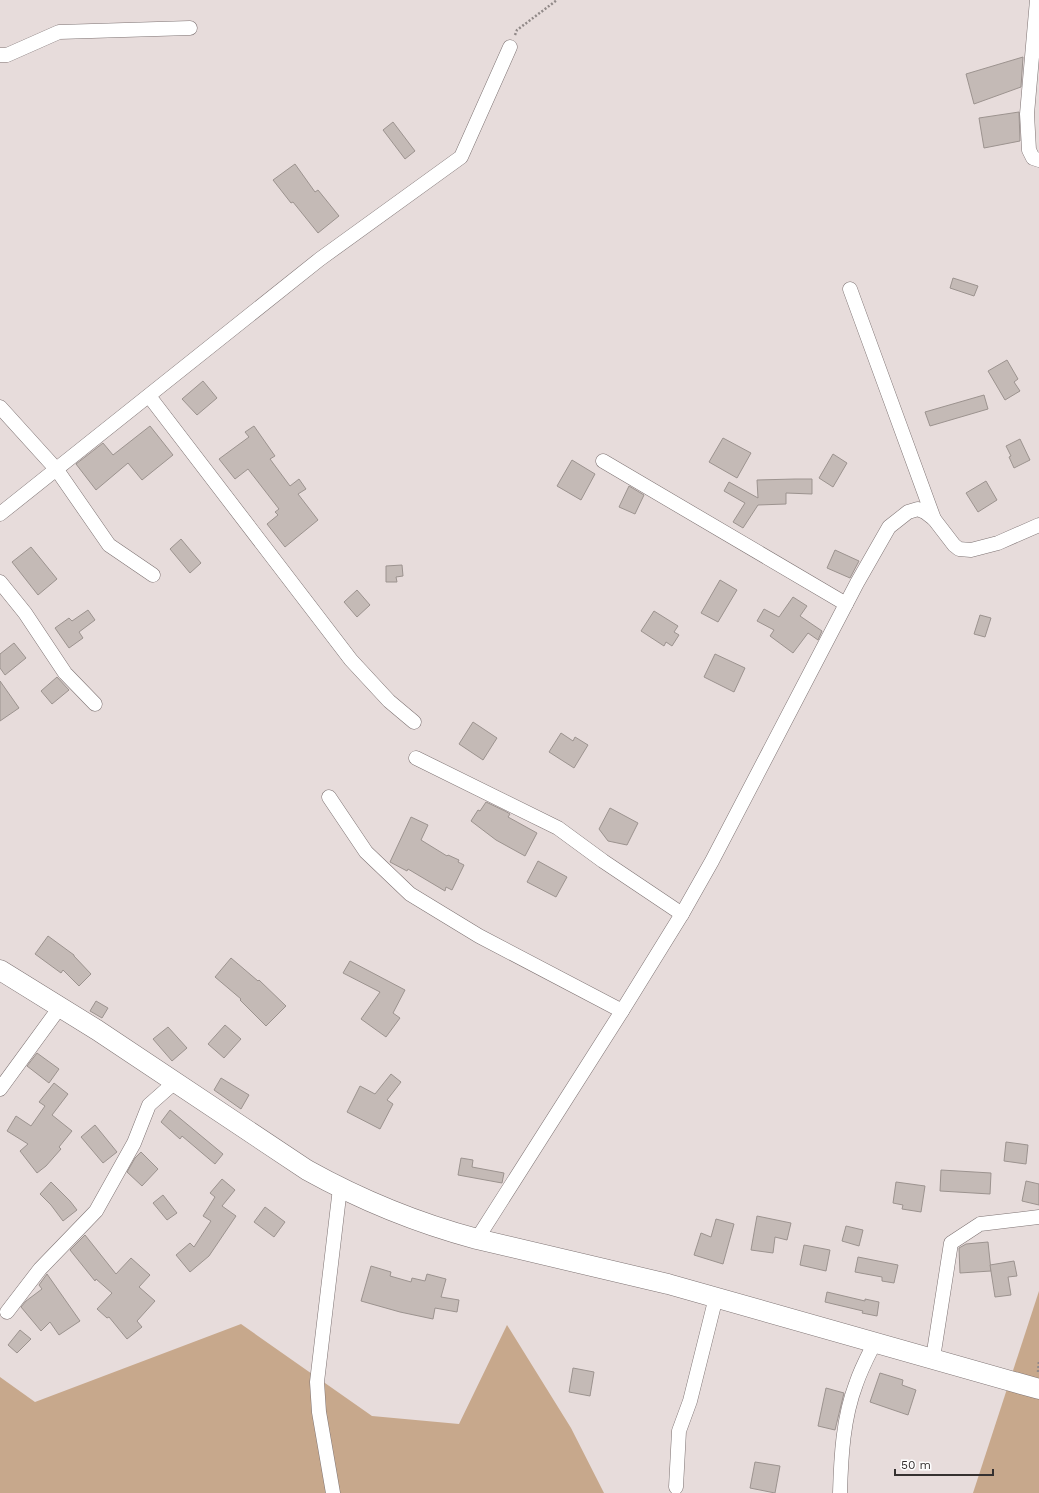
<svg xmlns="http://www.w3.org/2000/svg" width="1039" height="1493" font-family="'Work Sans',sans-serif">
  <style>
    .forest { fill: #c7a88c }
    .building { fill: #c4bab6; stroke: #9c938f }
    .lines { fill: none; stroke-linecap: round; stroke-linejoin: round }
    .street-casing { stroke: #7e7373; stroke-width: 15 }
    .secondary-casing { stroke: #7e7373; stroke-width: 21 }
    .path { stroke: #918988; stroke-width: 2.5; stroke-dasharray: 2 2; stroke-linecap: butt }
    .street { stroke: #fff; stroke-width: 14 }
    .secondary { stroke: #fff; stroke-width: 20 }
  </style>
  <rect width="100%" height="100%" fill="#e7dcdb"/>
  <g class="forest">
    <polygon points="1039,1291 1039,1493 973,1493"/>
    <polygon points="241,1324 372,1416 459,1424 507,1325 571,1428 604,1493 0,1493 0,1377 35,1402"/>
  </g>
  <g class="building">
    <polygon points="1023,57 1021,87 974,104 966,74"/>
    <polygon points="1019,112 1020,141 984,148 979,118"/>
    <polygon points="393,122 415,151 405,159 383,130"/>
    <polygon points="295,164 315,192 318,190 339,216 318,233 293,202 291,203 273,180"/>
    <polygon points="953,278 978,286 974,296 950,288"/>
    <polygon points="1007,360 1018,379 1014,382 1020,391 1005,400 988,371"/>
    <polygon points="203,381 217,398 197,415 182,399"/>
    <polygon points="984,395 988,409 930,426 925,412"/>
    <polygon points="150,426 173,455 142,480 128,463 96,490 76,464 103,443 113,455"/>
    <polygon points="254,426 275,456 270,459 290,486 299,479 306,489 298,494 318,520 285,547 267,524 278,515 275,512 279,509 248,469 235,479 219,459 249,437 245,432"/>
    <polygon points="723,438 751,453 737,478 709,462"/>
    <polygon points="1020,439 1030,460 1014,468 1009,457 1011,456 1006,446"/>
    <polygon points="833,454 847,463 833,487 819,478"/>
    <polygon points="572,460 595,474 581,500 557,486"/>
    <polygon points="795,479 812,479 812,494 786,493 786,504 758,505 743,528 733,522 745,503 724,491 729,482 758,498 757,480"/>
    <polygon points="986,481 997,500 978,512 966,493"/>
    <polygon points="629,486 644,495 635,514 619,507"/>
    <polygon points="181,539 201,563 190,573 170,549"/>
    <polygon points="31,547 57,579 38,595 12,562"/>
    <polygon points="835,550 859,561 850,578 827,568"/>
    <polygon points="402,565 403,576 396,577 397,582 386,582 386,566"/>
    <polygon points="720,580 737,590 718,622 701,613"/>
    <polygon points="357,590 370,605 357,617 344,602"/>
    <polygon points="793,597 807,606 800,616 822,631 818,640 808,633 793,653 770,636 774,630 757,621 764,609 779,617"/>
    <polygon points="88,610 95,620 79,632 83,638 69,648 55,628 69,618 72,621"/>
    <polygon points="654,611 678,626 674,632 679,635 672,646 666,642 664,646 641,631"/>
    <polygon points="980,615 991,618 985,637 974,634"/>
    <polygon points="14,643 26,658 5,675 0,668 0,654"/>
    <polygon points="715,654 745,668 734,692 704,677"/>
    <polygon points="57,677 69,690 52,704 41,691"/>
    <polygon points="0,681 19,708 0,721"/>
    <polygon points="473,722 497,738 483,760 459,744"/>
    <polygon points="561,733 573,741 575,737 588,745 574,768 549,752"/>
    <polygon points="486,802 505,811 510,814 508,817 537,833 525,856 496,840 471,821 478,810 480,811"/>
    <polygon points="610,808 638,823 627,845 608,841 599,829"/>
    <polygon points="411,817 428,825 421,840 447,856 448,855 459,860 458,862 464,865 452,890 446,887 445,891 408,869 407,871 390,862"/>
    <polygon points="538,861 567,877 556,897 527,882"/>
    <polygon points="48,936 74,955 74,956 91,974 79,986 63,970 61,973 35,954"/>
    <polygon points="231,958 258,981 259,980 286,1006 266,1026 240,1000 241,999 215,977"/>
    <polygon points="350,961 405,990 393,1013 400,1018 386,1037 361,1019 380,992 343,973"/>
    <polygon points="96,1001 108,1008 102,1018 90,1011"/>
    <polygon points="225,1025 241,1039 224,1058 208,1044"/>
    <polygon points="168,1027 187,1048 172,1061 153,1039"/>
    <polygon points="37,1053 59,1069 49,1083 27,1066"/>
    <polygon points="391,1074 401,1082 387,1100 393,1104 380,1129 347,1112 360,1086 375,1094"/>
    <polygon points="221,1078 249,1095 241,1109 214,1090"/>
    <polygon points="54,1083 68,1094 52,1115 72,1131 59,1147 61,1149 46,1166 37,1173 20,1151 28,1144 7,1131 16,1116 31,1126 45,1106 39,1102"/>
    <polygon points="170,1110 223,1154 215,1164 182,1136 180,1139 161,1122"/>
    <polygon points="95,1125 117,1152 103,1163 81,1137"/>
    <polygon points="1006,1142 1028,1145 1026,1164 1004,1161"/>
    <polygon points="141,1152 158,1169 142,1186 127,1172 135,1158"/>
    <polygon points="461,1158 473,1160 472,1167 504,1173 502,1183 458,1175"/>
    <polygon points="941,1170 991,1173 990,1194 940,1191"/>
    <polygon points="222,1179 235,1190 222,1206 236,1216 209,1256 190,1272 176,1255 190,1243 194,1247 211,1221 203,1216 215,1197 210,1193"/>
    <polygon points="1026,1181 1039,1184 1039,1205 1022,1201"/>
    <polygon points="51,1182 70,1201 77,1210 63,1221 51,1205 40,1194"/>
    <polygon points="896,1182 925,1186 921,1212 902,1209 903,1205 893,1203"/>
    <polygon points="163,1195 177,1213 167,1220 153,1203"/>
    <polygon points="265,1207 285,1222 274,1237 254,1222"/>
    <polygon points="757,1216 791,1223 787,1240 775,1237 773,1253 751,1250"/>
    <polygon points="716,1219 734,1224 723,1264 694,1255 701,1233 711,1237"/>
    <polygon points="846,1226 863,1230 859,1246 842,1241"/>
    <polygon points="85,1235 116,1274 131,1258 150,1275 139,1287 155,1301 137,1321 142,1327 127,1339 109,1317 107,1318 97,1309 112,1293 96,1279 95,1281 70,1250"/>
    <polygon points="988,1242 991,1271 960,1273 959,1248 966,1244"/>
    <polygon points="804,1245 830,1250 826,1271 800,1265"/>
    <polygon points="858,1257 898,1265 894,1283 882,1281 882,1277 855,1272"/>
    <polygon points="1014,1261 1017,1276 1008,1277 1011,1295 995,1297 990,1265"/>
    <polygon points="371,1266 391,1272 390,1276 411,1282 412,1278 425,1281 427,1274 446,1279 441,1297 459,1300 457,1312 435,1308 433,1319 400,1312 361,1301"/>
    <polygon points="47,1274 80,1321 59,1335 50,1322 41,1331 21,1307 26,1301 42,1289 39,1285"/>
    <polygon points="827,1292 865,1301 865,1299 879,1302 877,1316 862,1313 863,1311 825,1302"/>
    <polygon points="20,1330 31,1339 17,1353 8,1345"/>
    <polygon points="573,1368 594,1372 590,1396 569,1392"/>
    <polygon points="880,1373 903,1380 902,1385 916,1390 908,1415 870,1402"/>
    <polygon points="826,1388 844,1393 835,1430 818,1426"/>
    <polygon points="755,1462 780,1466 775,1493 750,1488"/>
  </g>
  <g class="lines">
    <defs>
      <g id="street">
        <polyline points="1037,0 1027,114 1029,150 1033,158 1039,160"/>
        <polyline points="0,55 7,55 59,32 190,28"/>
        <polyline points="850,289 934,519"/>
        <polyline points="149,396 351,660 389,701 414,722"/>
        <polyline points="0,407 57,470 109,545 153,575"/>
        <polyline points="603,461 846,604"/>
        <polyline points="0,514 320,259 461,157 510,47"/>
        <polyline points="0,582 25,613 65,673 95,704"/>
        <polyline points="416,758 558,828 603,861 682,914"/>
        <polyline points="329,797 366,852 410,894 479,936 622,1011"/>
        <polyline points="0,1089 60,1007"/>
        <polyline points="477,1239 622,1011 682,914 712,861 857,583 889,527 908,512 918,509 925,512 934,519 954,545 959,549 971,550 998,543 1039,525"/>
        <polyline points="7,1312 40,1269 96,1211 134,1143 149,1105 175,1082"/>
        <polyline points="933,1358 951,1243 980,1224 1039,1217"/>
        <polyline points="676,1487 679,1431 690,1401 716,1297"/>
        <polyline points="333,1493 319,1412 317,1382 340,1188"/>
        <path d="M 840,1493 C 841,1457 843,1418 856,1384 C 861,1369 868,1356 875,1342"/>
      </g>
      <path id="secondary" d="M 0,970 L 97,1030 L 307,1170 C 361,1200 417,1223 477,1239 L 668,1284 L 1039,1389"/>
    </defs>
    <use href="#street" class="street-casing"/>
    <use href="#secondary" class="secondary-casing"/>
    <g class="path">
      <polyline points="515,35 517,30 557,0"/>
      <polyline points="1038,1372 1039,1361"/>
    </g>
    <use href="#street" class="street"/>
    <use href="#secondary" class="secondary"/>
  </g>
  <path d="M895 1469v6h98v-6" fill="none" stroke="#353130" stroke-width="2"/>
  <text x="901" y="1469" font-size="12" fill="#353130" stroke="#ffffff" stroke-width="3" paint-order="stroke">50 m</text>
</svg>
